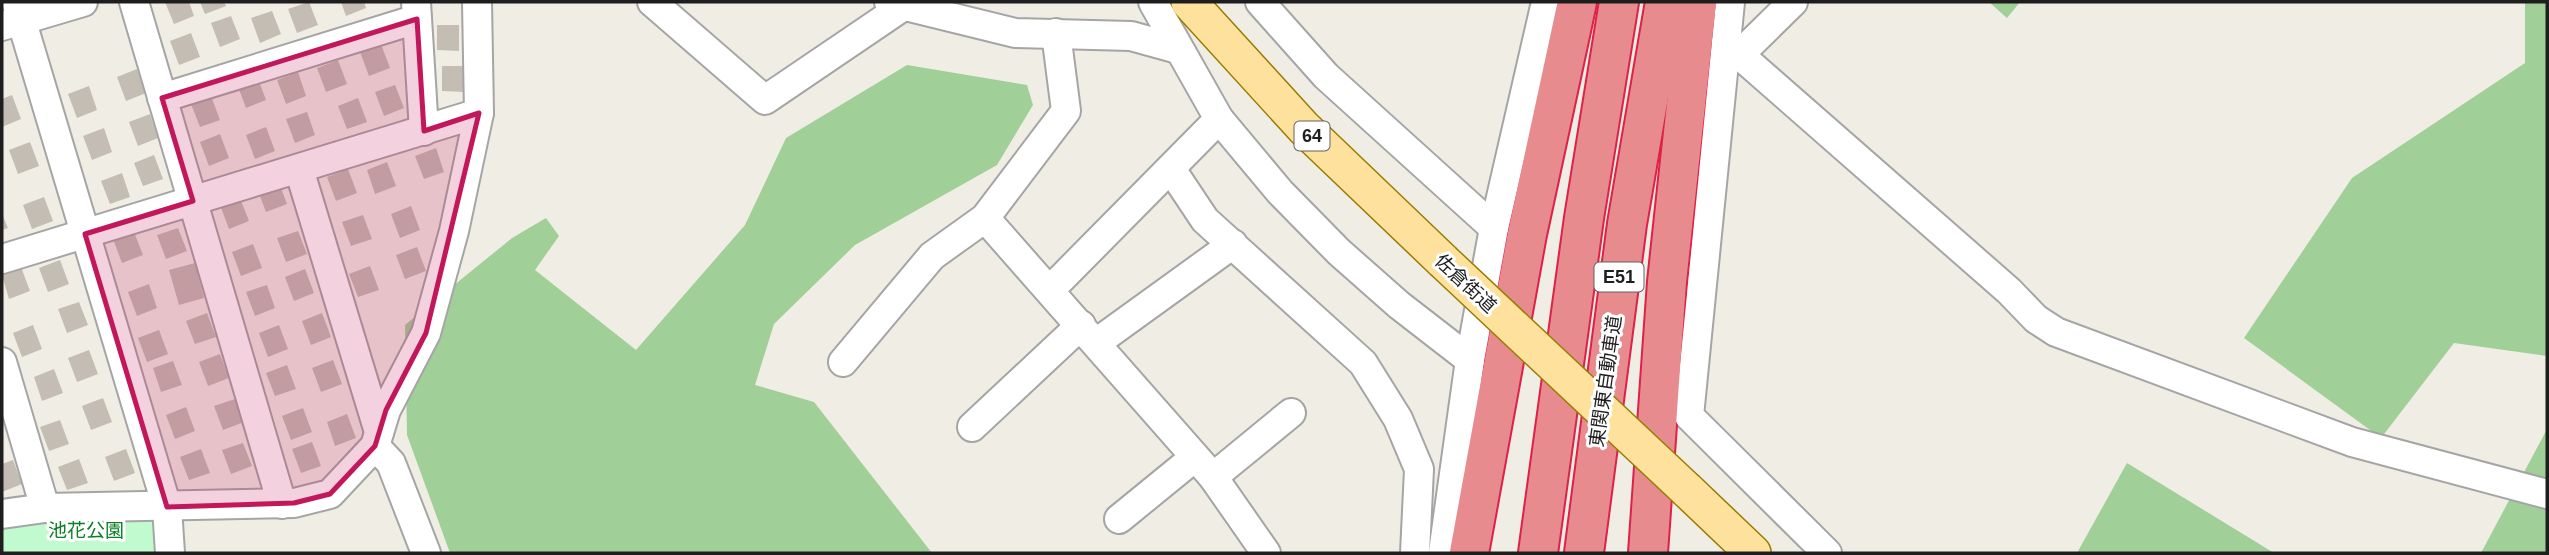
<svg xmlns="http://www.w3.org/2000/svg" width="2549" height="555" font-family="Helvetica,'Noto Sans JP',sans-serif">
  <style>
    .forest { fill: #a1cf98 }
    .park { fill: #c1face }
    .building { fill: #c4bdb4 }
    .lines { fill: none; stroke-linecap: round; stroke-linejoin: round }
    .minor-casing { stroke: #a5a5a5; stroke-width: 32 }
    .major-casing { stroke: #997c00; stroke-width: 38 }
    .highway-casing { stroke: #dd2147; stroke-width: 42 }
    .minor { stroke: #fff; stroke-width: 28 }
    .major { stroke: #fde19c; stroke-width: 35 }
    .highway { stroke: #e88b8f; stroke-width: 38 }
    .major-bridge-casing { stroke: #997c00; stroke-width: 38; stroke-linecap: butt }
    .major-bridge { stroke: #fde19c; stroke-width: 35 }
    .marked { fill: #c2185b; fill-opacity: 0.2; stroke: #c2185b; stroke-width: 5; stroke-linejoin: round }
    .labels { text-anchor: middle; stroke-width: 6; stroke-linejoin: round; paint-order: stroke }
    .shield { fill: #fff; stroke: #626262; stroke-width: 2 }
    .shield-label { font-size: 18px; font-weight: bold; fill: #1e1e1e }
    .street-label { font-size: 19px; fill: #1e1e1e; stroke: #fff }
    .park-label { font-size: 19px; fill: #0a7f24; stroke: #fff }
  </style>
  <rect width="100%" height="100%" fill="#f0ede4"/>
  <g class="forest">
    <polygon points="1989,2 2020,2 2007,18"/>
    <polygon points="2525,2 2547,2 2547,356 2454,343 2381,438 2244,338 2352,178 2525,63"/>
    <polygon points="907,65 1027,85 1033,105 997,165 855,245 774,324 755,385 814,402 932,553 450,553 407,435 405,325 512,238 546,218 559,236 535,270 636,350 745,225 786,138"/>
    <polygon points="2547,429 2547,553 2481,553"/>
    <polygon points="2127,463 2274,553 2077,553"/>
  </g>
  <polygon class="park" points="167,507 170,553 2,553 2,514"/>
  <g class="building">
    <polygon points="165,2 189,2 194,16 174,24"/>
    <polygon points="200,2 224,2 226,6 205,14"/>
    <polygon points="309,2 318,25 297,33 288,9"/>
    <polygon points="341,2 364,2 366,8 346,16"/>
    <polygon points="272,11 281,34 260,43 251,18"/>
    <polygon points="231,16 240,39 220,47 211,23"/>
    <polygon points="437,25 459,25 459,51 437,50"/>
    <polygon points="191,33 200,57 179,65 170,41"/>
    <polygon points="381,44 390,68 369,76 360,52"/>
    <polygon points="338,60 347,84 326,92 317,68"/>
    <polygon points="442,66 464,66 464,92 442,91"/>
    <polygon points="137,69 146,93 126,101 117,77"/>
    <polygon points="298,72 306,96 286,104 277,80"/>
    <polygon points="257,76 266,100 246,108 237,84"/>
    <polygon points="395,85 404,108 384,116 375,92"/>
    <polygon points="89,86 97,110 77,118 68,94"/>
    <polygon points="12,95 21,119 2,127 2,99"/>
    <polygon points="211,96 220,120 200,127 191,104"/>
    <polygon points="358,98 367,122 347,129 338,106"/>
    <polygon points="307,112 315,135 295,143 286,119"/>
    <polygon points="150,114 158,138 138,146 129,122"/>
    <polygon points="266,127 275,151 255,159 246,135"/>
    <polygon points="104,128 112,152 92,160 83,136"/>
    <polygon points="220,134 229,158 209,166 200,142"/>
    <polygon points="30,142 39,166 18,174 9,150"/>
    <polygon points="436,148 444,172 424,179 415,156"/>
    <polygon points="154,155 163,179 143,186 134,163"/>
    <polygon points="387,162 396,186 375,194 367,170"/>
    <polygon points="348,169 357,193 336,201 327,177"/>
    <polygon points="122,173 130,197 110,204 101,181"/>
    <polygon points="278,180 287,204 266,212 257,188"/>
    <polygon points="44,197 53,221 32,229 23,205"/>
    <polygon points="240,198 249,221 229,229 220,205"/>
    <polygon points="411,206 420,230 400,238 391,214"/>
    <polygon points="2,214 8,228 2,230"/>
    <polygon points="363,215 372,239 351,246 342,222"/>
    <polygon points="178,228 187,251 166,259 157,235"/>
    <polygon points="298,231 307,254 286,262 277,238"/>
    <polygon points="134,232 143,255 122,263 113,239"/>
    <polygon points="253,244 262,268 241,276 232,252"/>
    <polygon points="417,247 426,271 405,279 396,255"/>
    <polygon points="60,260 69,284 48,292 39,268"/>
    <polygon points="195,263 204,298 179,305 169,270"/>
    <polygon points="370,266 379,290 358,297 349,274"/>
    <polygon points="21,267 30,291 9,299 2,275"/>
    <polygon points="305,269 314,293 294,301 285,277"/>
    <polygon points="149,284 157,308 137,316 128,292"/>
    <polygon points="267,285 275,308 255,316 246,292"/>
    <polygon points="79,302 88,325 67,333 58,309"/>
    <polygon points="207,313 216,337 195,344 186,321"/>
    <polygon points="322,313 331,337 311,345 302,321"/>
    <polygon points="33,325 42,349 22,357 13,333"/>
    <polygon points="279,325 288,349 268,357 259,333"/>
    <polygon points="159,330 168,354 147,362 138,338"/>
    <polygon points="89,350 98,374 77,382 68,358"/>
    <polygon points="220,354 229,378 208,386 199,362"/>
    <polygon points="333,360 342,384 321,392 312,368"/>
    <polygon points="173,361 182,385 161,392 153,368"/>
    <polygon points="287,365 296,389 275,396 266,373"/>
    <polygon points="54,369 63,393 42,401 34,377"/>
    <polygon points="103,398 112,422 91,430 82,406"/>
    <polygon points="235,399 244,422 223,430 214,406"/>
    <polygon points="186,407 195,431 175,439 166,415"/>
    <polygon points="303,408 312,432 291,440 282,416"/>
    <polygon points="347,414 356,438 335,446 327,422"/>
    <polygon points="60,420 69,444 49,451 40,427"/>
    <polygon points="312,442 321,466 301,473 292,449"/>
    <polygon points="243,443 252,466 231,474 222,450"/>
    <polygon points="126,449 135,473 114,481 105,457"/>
    <polygon points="201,449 210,473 189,480 180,457"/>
    <polygon points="79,459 88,483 67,490 58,467"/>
    <polygon points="13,460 22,484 2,492 2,464"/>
  </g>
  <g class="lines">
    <defs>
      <g id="minor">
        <polyline points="16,2 167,507 170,553"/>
        <polyline points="134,2 282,504"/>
        <polyline points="416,2 424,131"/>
        <polyline points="652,2 765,100 905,5"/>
        <polyline points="889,2 1015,33 1131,36 1178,49"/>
        <polyline points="1153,2 1219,119 1280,192 1339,252 1399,305 1470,360"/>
        <polyline points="1260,2 1326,76 1494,228"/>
        <polyline points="1730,2 1689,416 1827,553"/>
        <polyline points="2,26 83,2"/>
        <polyline points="1726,43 2009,291 2036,319 2056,332 2352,442 2547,494"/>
        <polyline points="1739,55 1793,2"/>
        <polyline points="162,98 417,19"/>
        <polyline points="299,169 379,432"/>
        <polyline points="1171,169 1205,220 1363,363 1398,419 1419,469 1415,553"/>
        <polyline points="985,218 1213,477 1266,553"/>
        <polyline points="2,259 479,113"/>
        <polyline points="1050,290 1219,119"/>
        <polyline points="1096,343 1233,244"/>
        <polyline points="2,362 45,508"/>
        <polyline points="843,362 932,256 985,218 1066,111 1056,33"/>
        <polyline points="972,427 1081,325"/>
        <polyline points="375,446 391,463 426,553"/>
        <polyline points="1213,477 1291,413"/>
        <polyline points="2,514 45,508 294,503 330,494 375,446 386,410 426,333 454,231 479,113 477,2"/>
        <polyline points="1119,519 1195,457"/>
        <polyline points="1443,553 1470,360 1494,228 1546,2"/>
      </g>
      <g id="major">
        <polyline points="1189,2 1304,128 1443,261"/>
        <polyline points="1687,490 1753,553"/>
      </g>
      <g id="highway">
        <polyline points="1469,553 1527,234 1577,2"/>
        <polyline points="1538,553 1584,218 1619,2"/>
        <polyline points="1584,553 1627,224 1665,2"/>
        <polyline points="1648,553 1667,282 1697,2"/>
      </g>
    </defs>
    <use href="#minor" class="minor-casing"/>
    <use href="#major" class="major-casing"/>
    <use href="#highway" class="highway-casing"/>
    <use href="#minor" class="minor"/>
    <use href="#major" class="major"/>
    <use href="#highway" class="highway"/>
    <defs>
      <polyline id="major-bridge" points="1443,261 1687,490"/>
    </defs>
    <use href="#major-bridge" class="major-bridge-casing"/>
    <use href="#major-bridge" class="major-bridge"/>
  </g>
  <path class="marked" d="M 417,19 L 424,131 L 479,113 L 426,333 L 386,410 L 375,446 L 330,494 L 294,503 L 167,507 L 85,234 L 193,201 L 162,98 Z"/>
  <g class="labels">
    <g class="shield">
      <rect x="1294.5" y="121.5" width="35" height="29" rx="5"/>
      <rect x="1594.5" y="262.5" width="49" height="29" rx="5"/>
    </g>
    <g class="shield-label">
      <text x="1312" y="142">64</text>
      <text x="1619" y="283">E51</text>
    </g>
    <g class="street-label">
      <text transform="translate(1466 283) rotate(43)" y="7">佐倉街道</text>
      <text transform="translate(1605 381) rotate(-82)" y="7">東関東自動車道</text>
    </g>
    <g class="park-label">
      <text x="86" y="537">池花公園</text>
    </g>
  </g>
  <rect width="2549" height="555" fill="none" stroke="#1e1e1e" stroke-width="7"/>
</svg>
